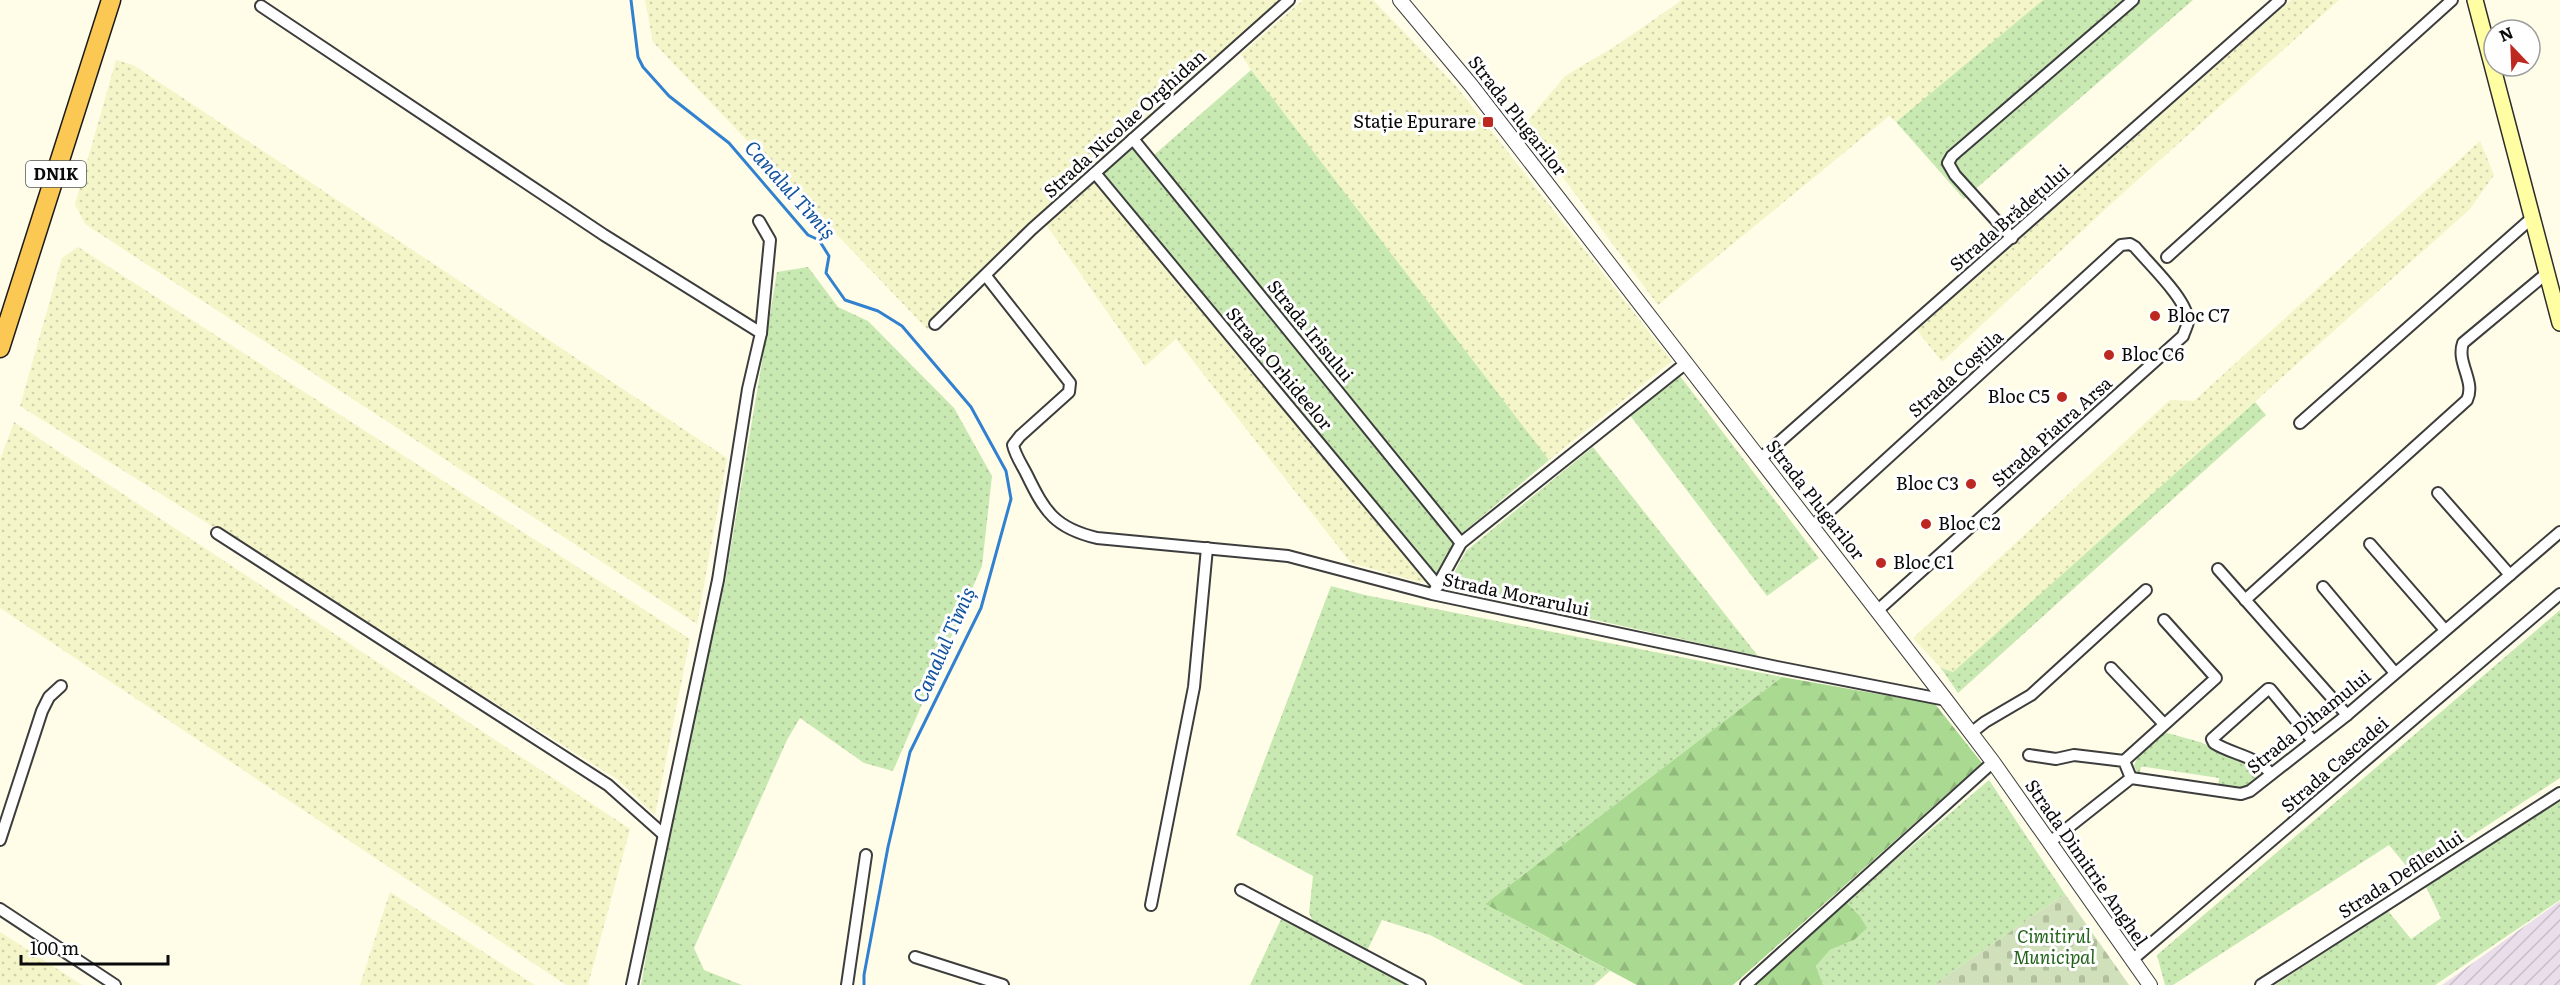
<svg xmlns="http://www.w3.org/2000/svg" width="2560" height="985" font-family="Literata,serif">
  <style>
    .industrial { fill: url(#industrial-furrows) }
    .farmland { fill: url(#farmland-dots) }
    .green { fill: url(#green-dots) }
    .forest { fill: url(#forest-firs) }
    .cemetery { fill: url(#cemetery-stones) }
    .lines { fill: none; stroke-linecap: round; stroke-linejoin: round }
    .stream { stroke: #3181d0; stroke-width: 3 }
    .minor-casing { stroke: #3d3d3d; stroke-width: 14 }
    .tertiary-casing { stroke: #3d3d3d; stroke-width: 16 }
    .secondary-casing { stroke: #2c2c2c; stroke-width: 18 }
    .trunk-casing { stroke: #1b1b1b; stroke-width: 21 }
    .minor { stroke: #fff; stroke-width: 10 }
    .tertiary { stroke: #fff; stroke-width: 14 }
    .secondary { stroke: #fffea3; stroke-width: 15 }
    .trunk { stroke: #fbc853; stroke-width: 18 }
    .poi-dot { fill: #bd2820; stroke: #fff; stroke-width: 2 }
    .labels { text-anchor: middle; stroke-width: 6; stroke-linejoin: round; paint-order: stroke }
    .shield { fill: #fff; stroke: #545454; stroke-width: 1.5 }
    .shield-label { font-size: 16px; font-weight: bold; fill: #0a0a0a }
    .street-label { font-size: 18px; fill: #0a0a0a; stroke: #fff }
    .poi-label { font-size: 18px; fill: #0a0a0a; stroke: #fff; text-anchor: start }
    .park-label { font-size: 18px; font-style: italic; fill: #22631a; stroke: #fff }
    .water-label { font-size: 20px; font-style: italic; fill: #12539e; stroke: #fff }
  </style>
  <defs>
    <pattern id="industrial-furrows" width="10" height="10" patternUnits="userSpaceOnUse" patternTransform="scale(1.5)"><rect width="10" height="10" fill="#eadeea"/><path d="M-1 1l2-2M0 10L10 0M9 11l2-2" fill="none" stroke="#c7bdc7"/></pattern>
    <pattern id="farmland-dots" width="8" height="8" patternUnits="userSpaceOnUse" patternTransform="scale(1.5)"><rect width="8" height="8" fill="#f4f5c8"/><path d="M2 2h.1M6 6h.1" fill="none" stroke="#d0d1aa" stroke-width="1.8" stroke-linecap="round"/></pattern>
    <pattern id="green-dots" width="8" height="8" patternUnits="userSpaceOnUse" patternTransform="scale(1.5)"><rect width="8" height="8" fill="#c9e9b2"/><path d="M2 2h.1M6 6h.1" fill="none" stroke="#abc698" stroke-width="1.8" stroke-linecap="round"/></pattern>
    <pattern id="forest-firs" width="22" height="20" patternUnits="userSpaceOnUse" patternTransform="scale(1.5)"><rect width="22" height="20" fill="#aada91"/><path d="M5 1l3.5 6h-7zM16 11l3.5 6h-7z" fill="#91ba7c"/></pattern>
    <pattern id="cemetery-stones" width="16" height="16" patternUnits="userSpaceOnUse" patternTransform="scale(1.5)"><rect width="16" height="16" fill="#d0e0ba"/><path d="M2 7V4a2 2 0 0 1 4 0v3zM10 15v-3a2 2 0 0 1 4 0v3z" fill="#b1bf9f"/></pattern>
  </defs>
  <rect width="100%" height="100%" fill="#fffde8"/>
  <polygon class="industrial" points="2560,901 2560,985 2442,985"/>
  <g class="farmland">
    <polygon points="645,0 1280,0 1054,202 928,330 653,42"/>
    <polygon points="1303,0 1373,0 1455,85 1672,361 1549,460 1251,70 1241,54"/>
    <polygon points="1682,0 2043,0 1896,122 1889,116 1658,305 1524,125 1565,76 1617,45"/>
    <polygon points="2291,0 2339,0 2113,202 1942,362 1917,330"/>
    <polygon points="116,60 133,65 727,458 697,624 85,224 75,204"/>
    <polygon points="2480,141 2494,175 2470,209 1953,672 1941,668 1913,638 2170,400 2194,401"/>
    <polygon points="1103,173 1437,579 1420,582 1351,563 1176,339 1145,366 1045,223"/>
    <polygon points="78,247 690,639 655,815 617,779 20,406 62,258"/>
    <polygon points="14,422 630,829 588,985 566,985 0,608 0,460"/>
    <polygon points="390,892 535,985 360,985"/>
    <polygon points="0,932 82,985 0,985"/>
  </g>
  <g class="green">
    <polygon points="2043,0 2193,0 1964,199 1896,122"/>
    <polygon points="1251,70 1549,460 1460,535 1437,579 1104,173 1133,146 1154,155"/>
    <polygon points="808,267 838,307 868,321 954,408 992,476 982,566 893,771 864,763 800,718 787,740 694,948 704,970 742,985 641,985 667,837 725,582 777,272"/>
    <polygon points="1680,376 1819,558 1767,596 1629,414"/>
    <polygon points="2255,402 2266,415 1958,693 1941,668 1953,672"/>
    <polygon points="1593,447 1758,656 1446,587 1466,551"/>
    <polygon points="1331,586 1365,595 1782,677 1485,904 1610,971 1594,985 1524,985 1430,935 1382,920 1365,955 1417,985 1250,985 1284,913 1315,926 1309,913 1313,876 1236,835"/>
    <polygon points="2560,610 2560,778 2413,874 2389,845 2173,985 2165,985 2157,955"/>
    <polygon points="2164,732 2200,742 2266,771 2242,792 2218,787 2219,778 2146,767 2141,767 2139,776 2134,766 2139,753"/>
    <polygon points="1989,780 2065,894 1933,985 1823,985 1816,966 1830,950 1854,940 1859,915 1846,902"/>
    <polygon points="2560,801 2560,900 2435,985 2275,985 2388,911 2411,939 2441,918 2426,887"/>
  </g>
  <g class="forest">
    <polygon points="1782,677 1935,704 1982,763 1733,985 1637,985 1485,904"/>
    <polygon points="1846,902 1859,915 1867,928 1854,940 1830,950 1816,966 1823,985 1752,985"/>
  </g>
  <polygon class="cemetery" points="2065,894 2129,985 1933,985"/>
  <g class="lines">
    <polyline class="stream" points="631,0 638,57 643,67 669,96 729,143 808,235 819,240 829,256 826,273 845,300 878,311 902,326 971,407 1006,471 1011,499 981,608 910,752 888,847 864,975 864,985"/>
    <defs>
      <g id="minor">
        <polyline points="261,6 604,235 761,333"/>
        <polyline points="1133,139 1461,543"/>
        <polyline points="1095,173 1438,586"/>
        <polyline points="2012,238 1955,175 1948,163 1952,156 2133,0"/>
        <polyline points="2167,257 2452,0"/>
        <path d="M 986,276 L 1070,383 L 1069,392 L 1020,436 L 1013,445 C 1015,455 1022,465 1027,475 C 1045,512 1055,528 1097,538 L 1288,556 L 1432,594 L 1777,667 L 1946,700"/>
        <polyline points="935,324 1032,229 1289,0"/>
        <polyline points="2300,423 2533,217"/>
        <polyline points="1760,459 2280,0"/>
        <polyline points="2438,493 2510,575"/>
        <path d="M 1812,527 L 2121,245 L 2130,244 L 2135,247 C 2148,263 2189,301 2188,322 C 2187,327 2184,332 2183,336 L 1878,610"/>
        <polyline points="217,533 608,785 663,834"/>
        <polyline points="2370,544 2445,630"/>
        <polyline points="2218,569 2347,715"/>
        <polyline points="2323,587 2395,673"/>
        <polyline points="1435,590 1461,543 1686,363"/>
        <path d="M 2245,600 L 2467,400 C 2476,381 2456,363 2463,343 L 2547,273"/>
        <polyline points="2111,668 2164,724"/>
        <polyline points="1971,733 1985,722 2031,695 2146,590"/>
        <polyline points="2029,755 2056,759 2074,755 2124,761 2131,778"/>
        <polyline points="2124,761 2216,678 2164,620"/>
        <path d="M 2271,774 C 2257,756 2233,755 2214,743 L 2212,739 L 2268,689 L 2270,689 L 2313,741"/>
        <polyline points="0,840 42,711 49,697 61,686"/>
        <polyline points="2050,842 2131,778 2241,794 2250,791 2347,715 2560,532"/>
        <polyline points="1241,890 1420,985"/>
        <polyline points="1151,905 1194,687 1207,548"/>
        <polyline points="0,909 115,985"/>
        <polyline points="915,957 1003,985"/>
        <polyline points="2132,960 2560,594"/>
        <polyline points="632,985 718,580 748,389 761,333 770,240 759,221"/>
        <polyline points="847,985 866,855"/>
        <polyline points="1746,985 1993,762"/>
        <polyline points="2261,985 2560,793"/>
      </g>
      <polyline id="tertiary" points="1400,0 1471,85 1946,700 1993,762 2150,985"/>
      <polyline id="secondary" points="2475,0 2560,323"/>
      <polyline id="trunk" points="0,348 111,0"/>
    </defs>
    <use href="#minor" class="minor-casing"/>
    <use href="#tertiary" class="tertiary-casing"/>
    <use href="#secondary" class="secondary-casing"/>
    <use href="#trunk" class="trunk-casing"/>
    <use href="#minor" class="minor"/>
    <use href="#tertiary" class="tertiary"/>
    <use href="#secondary" class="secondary"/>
    <use href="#trunk" class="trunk"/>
  </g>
  <g class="poi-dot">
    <rect x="1482" y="116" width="12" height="12" rx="3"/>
    <circle cx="2155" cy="316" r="6"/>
    <circle cx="2109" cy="355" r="6"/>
    <circle cx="2062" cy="397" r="6"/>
    <circle cx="1971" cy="484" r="6"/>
    <circle cx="1926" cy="524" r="6"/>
    <circle cx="1881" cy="563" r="6"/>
  </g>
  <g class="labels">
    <rect class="shield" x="26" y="161" width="60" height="26" rx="4.5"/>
    <g class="shield-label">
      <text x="56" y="180">DN1K</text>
    </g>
    <g class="street-label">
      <text transform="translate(1517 116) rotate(52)" y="6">Strada Plugarilor</text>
      <text transform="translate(1125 124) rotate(-42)" y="6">Strada Nicolae Orghidan</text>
      <text transform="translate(2010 218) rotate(-41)" y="6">Strada Brădețului</text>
      <text transform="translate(1310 331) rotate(51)" y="6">Strada Irisului</text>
      <text transform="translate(1279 369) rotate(50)" y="6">Strada Orhideelor</text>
      <text transform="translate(1956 374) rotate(-42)" y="6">Strada Coștila</text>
      <text transform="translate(2052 432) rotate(-42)" y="6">Strada Piatra Arsa</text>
      <text transform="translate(1815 500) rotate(52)" y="6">Strada Plugarilor</text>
      <text transform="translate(1516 595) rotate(12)" y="6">Strada Morarului</text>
      <text transform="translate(2309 722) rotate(-39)" y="6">Strada Dihamului</text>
      <text transform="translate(2335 765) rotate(-41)" y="6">Strada Cascadei</text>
      <text transform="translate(2086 863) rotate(55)" y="6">Strada Dimitrie Anghel</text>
      <text transform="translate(2401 875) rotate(-33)" y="6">Strada Defileului</text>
    </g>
    <g class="poi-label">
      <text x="1476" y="128" text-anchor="end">Stație Epurare</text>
      <text x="2167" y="322">Bloc C7</text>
      <text x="2121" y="361">Bloc C6</text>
      <text x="2050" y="403" text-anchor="end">Bloc C5</text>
      <text x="1959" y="490" text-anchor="end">Bloc C3</text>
      <text x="1938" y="530">Bloc C2</text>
      <text x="1893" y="569">Bloc C1</text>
    </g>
    <g class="park-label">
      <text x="2054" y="943">Cimitirul<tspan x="2054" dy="21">Municipal</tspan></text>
    </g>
    <g class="water-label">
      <text transform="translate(790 190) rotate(48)" y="7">Canalul Timiș</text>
      <text transform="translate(944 645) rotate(-66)" y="7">Canalul Timiș</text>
    </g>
  </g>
  <g transform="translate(2512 48) rotate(337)"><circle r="28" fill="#ffffff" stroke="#9d9d9d" stroke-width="1.5"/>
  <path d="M0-4.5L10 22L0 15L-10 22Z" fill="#bd2820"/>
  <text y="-9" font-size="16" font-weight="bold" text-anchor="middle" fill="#0a0a0a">N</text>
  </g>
  <path d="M21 955v9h147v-9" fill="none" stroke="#0a0a0a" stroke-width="3"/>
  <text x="30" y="955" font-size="18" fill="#0a0a0a" stroke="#ffffff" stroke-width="4.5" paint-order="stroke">100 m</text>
</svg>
